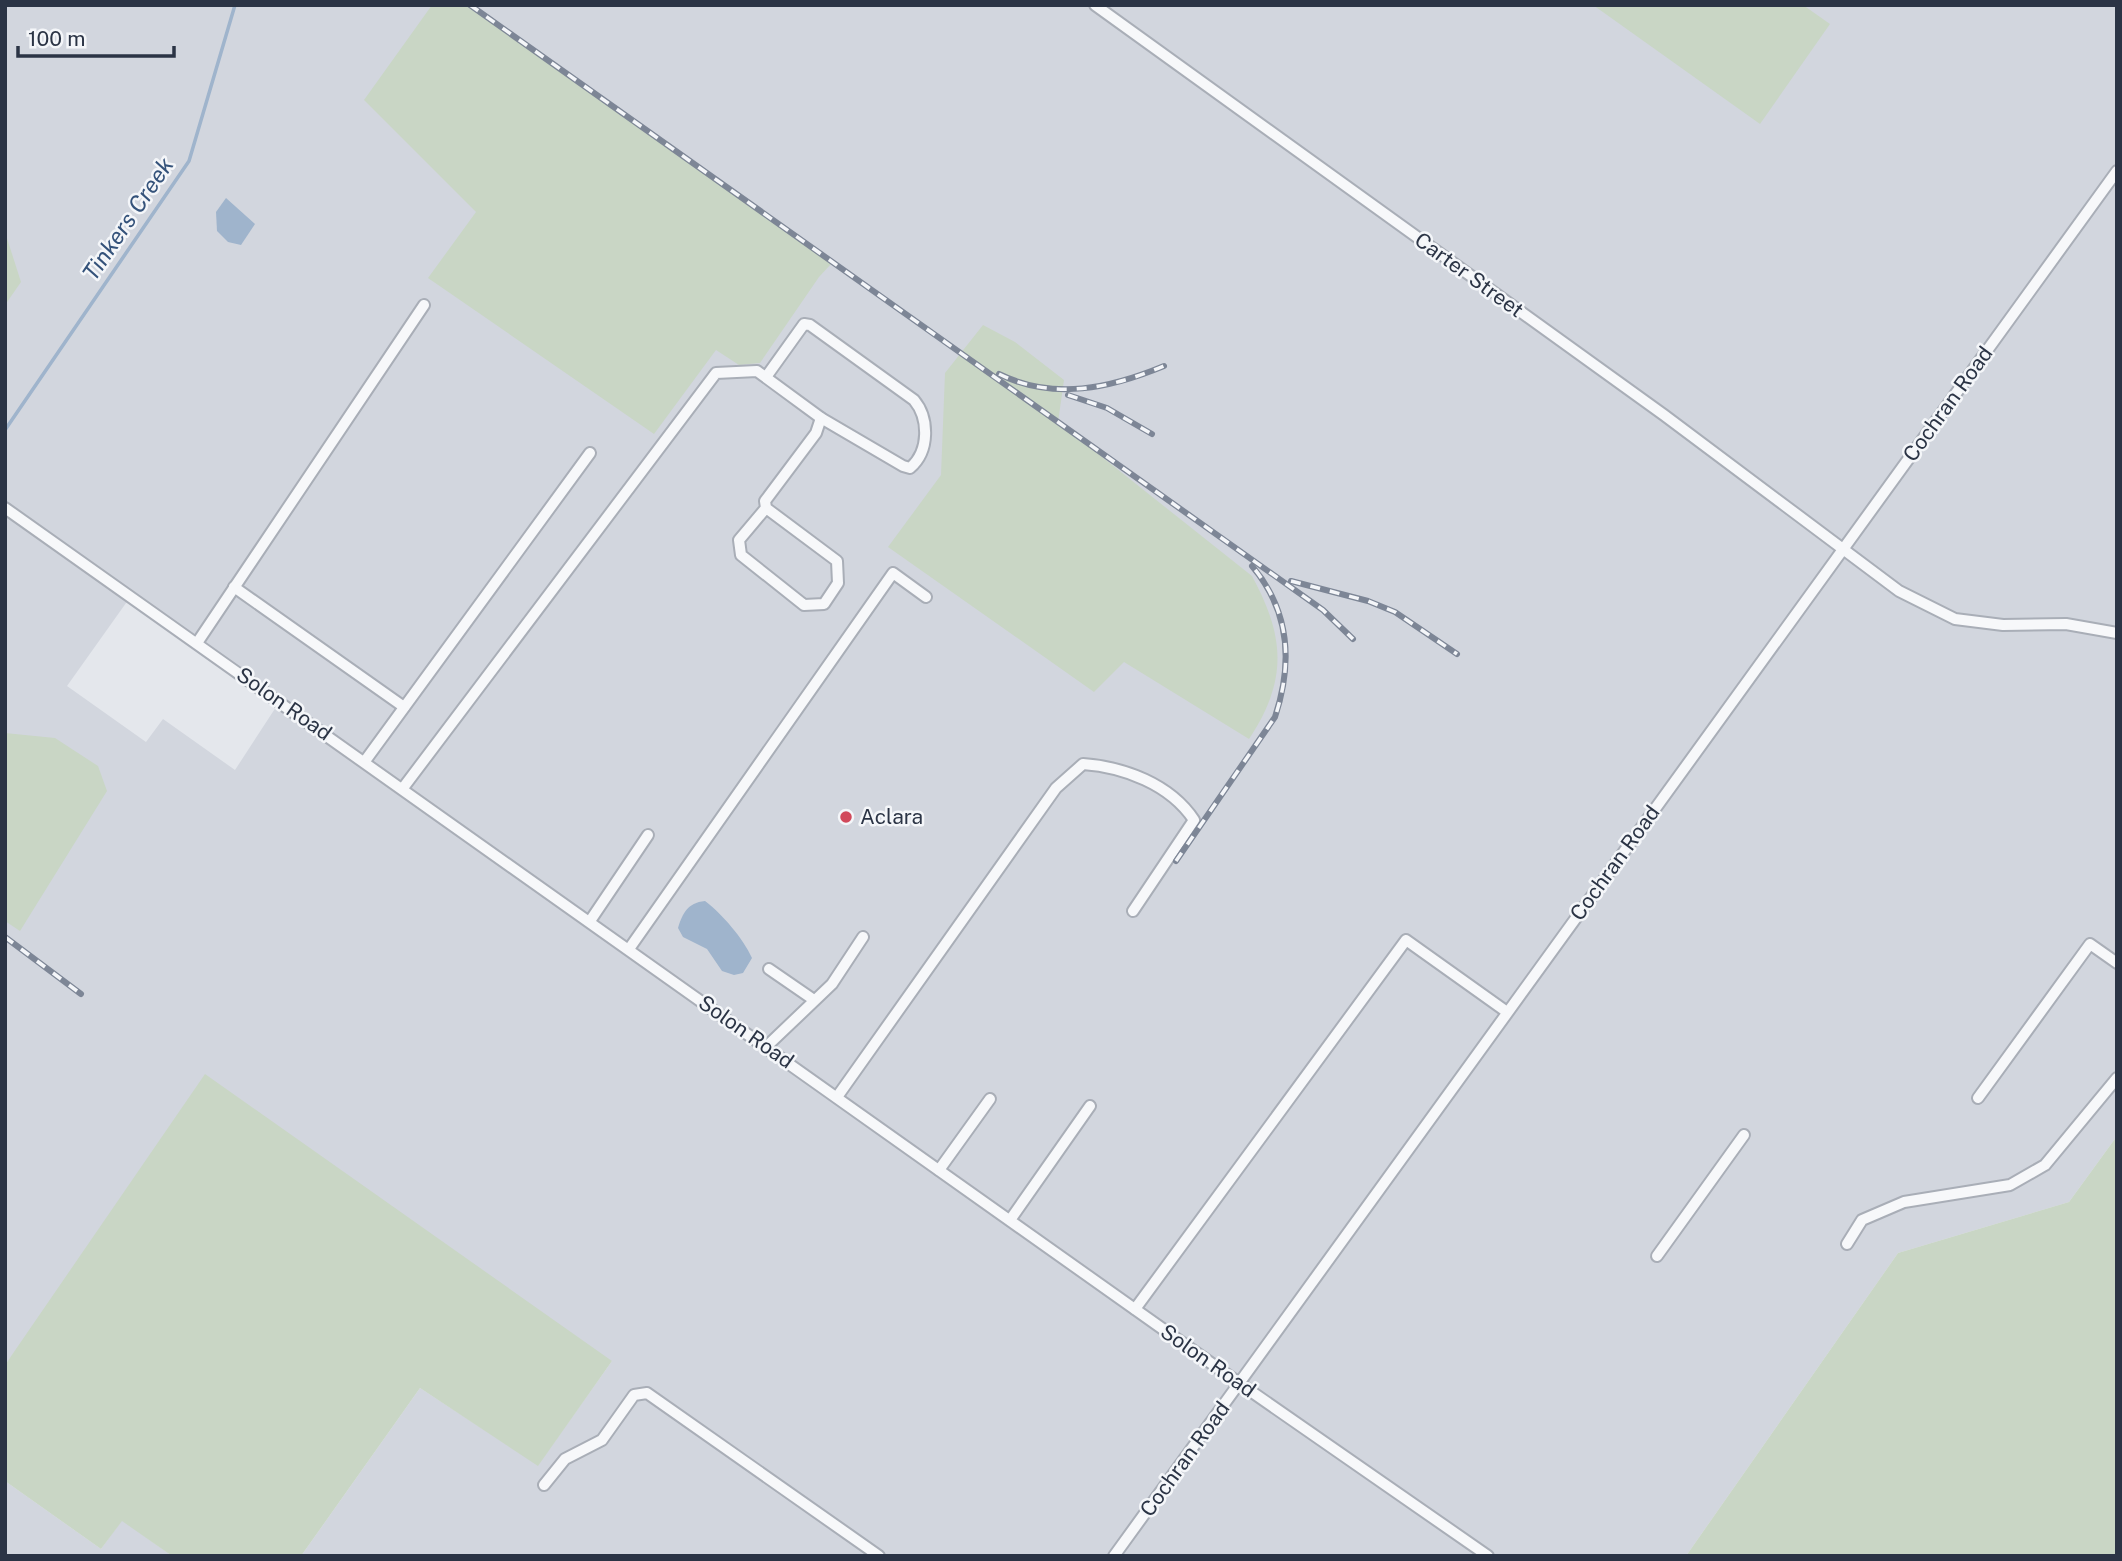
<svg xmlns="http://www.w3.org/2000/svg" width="2122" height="1561" font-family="'Public Sans',sans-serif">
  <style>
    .built { fill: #d2d6de; fill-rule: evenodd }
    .green { fill: #c9d6c5 }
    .water { fill: #9fb4cc }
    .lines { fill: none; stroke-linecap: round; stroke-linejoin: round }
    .stream { stroke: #9fb4cc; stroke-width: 3.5 }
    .minor-casing { stroke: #a9aeb7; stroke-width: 14 }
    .minor { stroke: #f7f8fa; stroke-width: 10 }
    .rail-casing { stroke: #7d8696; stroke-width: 6 }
    .rail { stroke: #f4f6f9; stroke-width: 3.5; stroke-dasharray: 10; stroke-linecap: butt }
    .poi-dot { fill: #d1495b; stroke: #f4f6f9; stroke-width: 2.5 }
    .labels { text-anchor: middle; stroke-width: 5; stroke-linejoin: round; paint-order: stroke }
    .street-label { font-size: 21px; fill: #2b3445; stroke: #f4f6f9 }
    .poi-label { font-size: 21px; fill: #2b3445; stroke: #f4f6f9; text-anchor: start }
    .water-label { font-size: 23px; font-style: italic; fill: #34527a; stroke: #f4f6f9 }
  </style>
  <rect width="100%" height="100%" fill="#e4e7ec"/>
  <g class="built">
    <path d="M 5,5 L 2117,5 L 2117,1136 L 2069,1202 L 1898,1253 L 1686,1556 L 301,1556 L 420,1388 L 538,1465 L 612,1361 L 19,1346 L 5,1365 ZM 131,596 L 280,701 L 235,770 L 163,719 L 146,742 L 67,686 Z"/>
    <polygon points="5,1481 101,1549 122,1520 172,1556 5,1556"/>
  </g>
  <g class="green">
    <polygon points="432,5 470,5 832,263 819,277 760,363 739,365 716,350 654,434 428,278 476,212 364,100"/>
    <polygon points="1593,5 1803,5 1830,24 1760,124"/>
    <polygon points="5,232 21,282 5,305"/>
    <path d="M 983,325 L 1015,342 L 1064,380 L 1058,422 L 1252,576 C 1285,637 1288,680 1249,739 L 1124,662 L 1094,692 L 888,547 L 941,475 L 945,373 Z"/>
    <polygon points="5,733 55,738 98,766 107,791 20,931 5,921"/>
    <polygon points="205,1074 612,1361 538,1466 420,1388 301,1556 172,1556 122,1521 101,1549 5,1481 5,1365"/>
    <polygon points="2117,1136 2117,1556 1686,1556 1898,1253 2069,1202"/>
  </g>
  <g class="water">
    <polygon points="226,198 255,224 241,245 228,242 217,231 216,212"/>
    <path d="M 705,901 C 722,914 743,938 752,958 L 743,973 L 734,975 L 722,971 L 707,949 L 683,937 L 678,928 C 683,913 687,903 705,901 Z"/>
  </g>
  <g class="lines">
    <g class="stream">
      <polyline points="5,430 189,161 235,5"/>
      <polyline points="5,1341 5,1345"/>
    </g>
    <defs>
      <g id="minor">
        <polyline points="1095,5 1664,415 1899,591 1955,619 2003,625 2066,624 2117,633"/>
        <path d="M 766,377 L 804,324 L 810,325 L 914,400 C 929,418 930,451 910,468 L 903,466 L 821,418"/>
        <polyline points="5,508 1239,1383 1488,1556"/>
        <polyline points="234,587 404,707"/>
        <polyline points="197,643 424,305"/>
        <polyline points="365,761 590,453"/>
        <polyline points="403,788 716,373 757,371 821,418 816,433 765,501 766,508 837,561 838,583 824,604 804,605 741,555 739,540 766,508"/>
        <polyline points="590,921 648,835"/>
        <polyline points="629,949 893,573 926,597"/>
        <polyline points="769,969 814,1000"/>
        <polyline points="767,1046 832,984 863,937"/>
        <path d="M 837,1097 L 1056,788 L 1083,764 C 1124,767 1170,784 1194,820 L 1133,911"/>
        <polyline points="1978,1098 2090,944 2117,963"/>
        <polyline points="939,1170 990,1099"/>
        <polyline points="1010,1220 1090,1106"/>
        <polyline points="1847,1244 1862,1220 1904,1202 2010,1185 2045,1165 2117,1078"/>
        <polyline points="1657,1256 1744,1135"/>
        <polyline points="1135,1309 1406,940 1507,1012"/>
        <polyline points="544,1485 565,1459 602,1440 634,1395 647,1393 879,1556"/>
        <polyline points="1114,1556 2117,171"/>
      </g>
    </defs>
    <use href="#minor" class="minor-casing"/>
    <use href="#minor" class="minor"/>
    <defs>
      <g id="rail">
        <polyline points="470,5 1323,610 1353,639"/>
        <path d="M 999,374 C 1054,401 1111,388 1164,366"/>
        <polyline points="1068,395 1107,408 1152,434"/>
        <polyline points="1291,581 1368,601 1395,612 1457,654"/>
        <path d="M 1176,861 L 1275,717 C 1293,663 1290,611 1252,566"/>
        <polyline points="5,937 81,994"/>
      </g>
    </defs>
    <use href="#rail" class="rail-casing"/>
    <use href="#rail" class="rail"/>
  </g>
  <circle class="poi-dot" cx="846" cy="817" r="7"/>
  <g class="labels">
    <g class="street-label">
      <text transform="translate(1469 275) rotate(36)" y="7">Carter Street</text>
      <text transform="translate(1948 404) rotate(-54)" y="7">Cochran Road</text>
      <text transform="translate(284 704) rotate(35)" y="7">Solon Road</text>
      <text transform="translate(1615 863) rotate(-54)" y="7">Cochran Road</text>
      <text transform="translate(746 1032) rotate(35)" y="7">Solon Road</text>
      <text transform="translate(1208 1361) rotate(35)" y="7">Solon Road</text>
      <text transform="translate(1185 1459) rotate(-54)" y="7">Cochran Road</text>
    </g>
    <g class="poi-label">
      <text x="860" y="824">Aclara</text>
    </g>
    <g class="water-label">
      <text transform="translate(128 219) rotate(-56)" y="8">Tinkers Creek</text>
    </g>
  </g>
  <rect width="2122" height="1561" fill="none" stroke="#2b3445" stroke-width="14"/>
  <path d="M18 46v10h156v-10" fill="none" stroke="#2b3445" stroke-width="3.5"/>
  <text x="28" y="46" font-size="21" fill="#2b3445" stroke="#f4f6f9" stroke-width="5" paint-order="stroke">100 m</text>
</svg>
